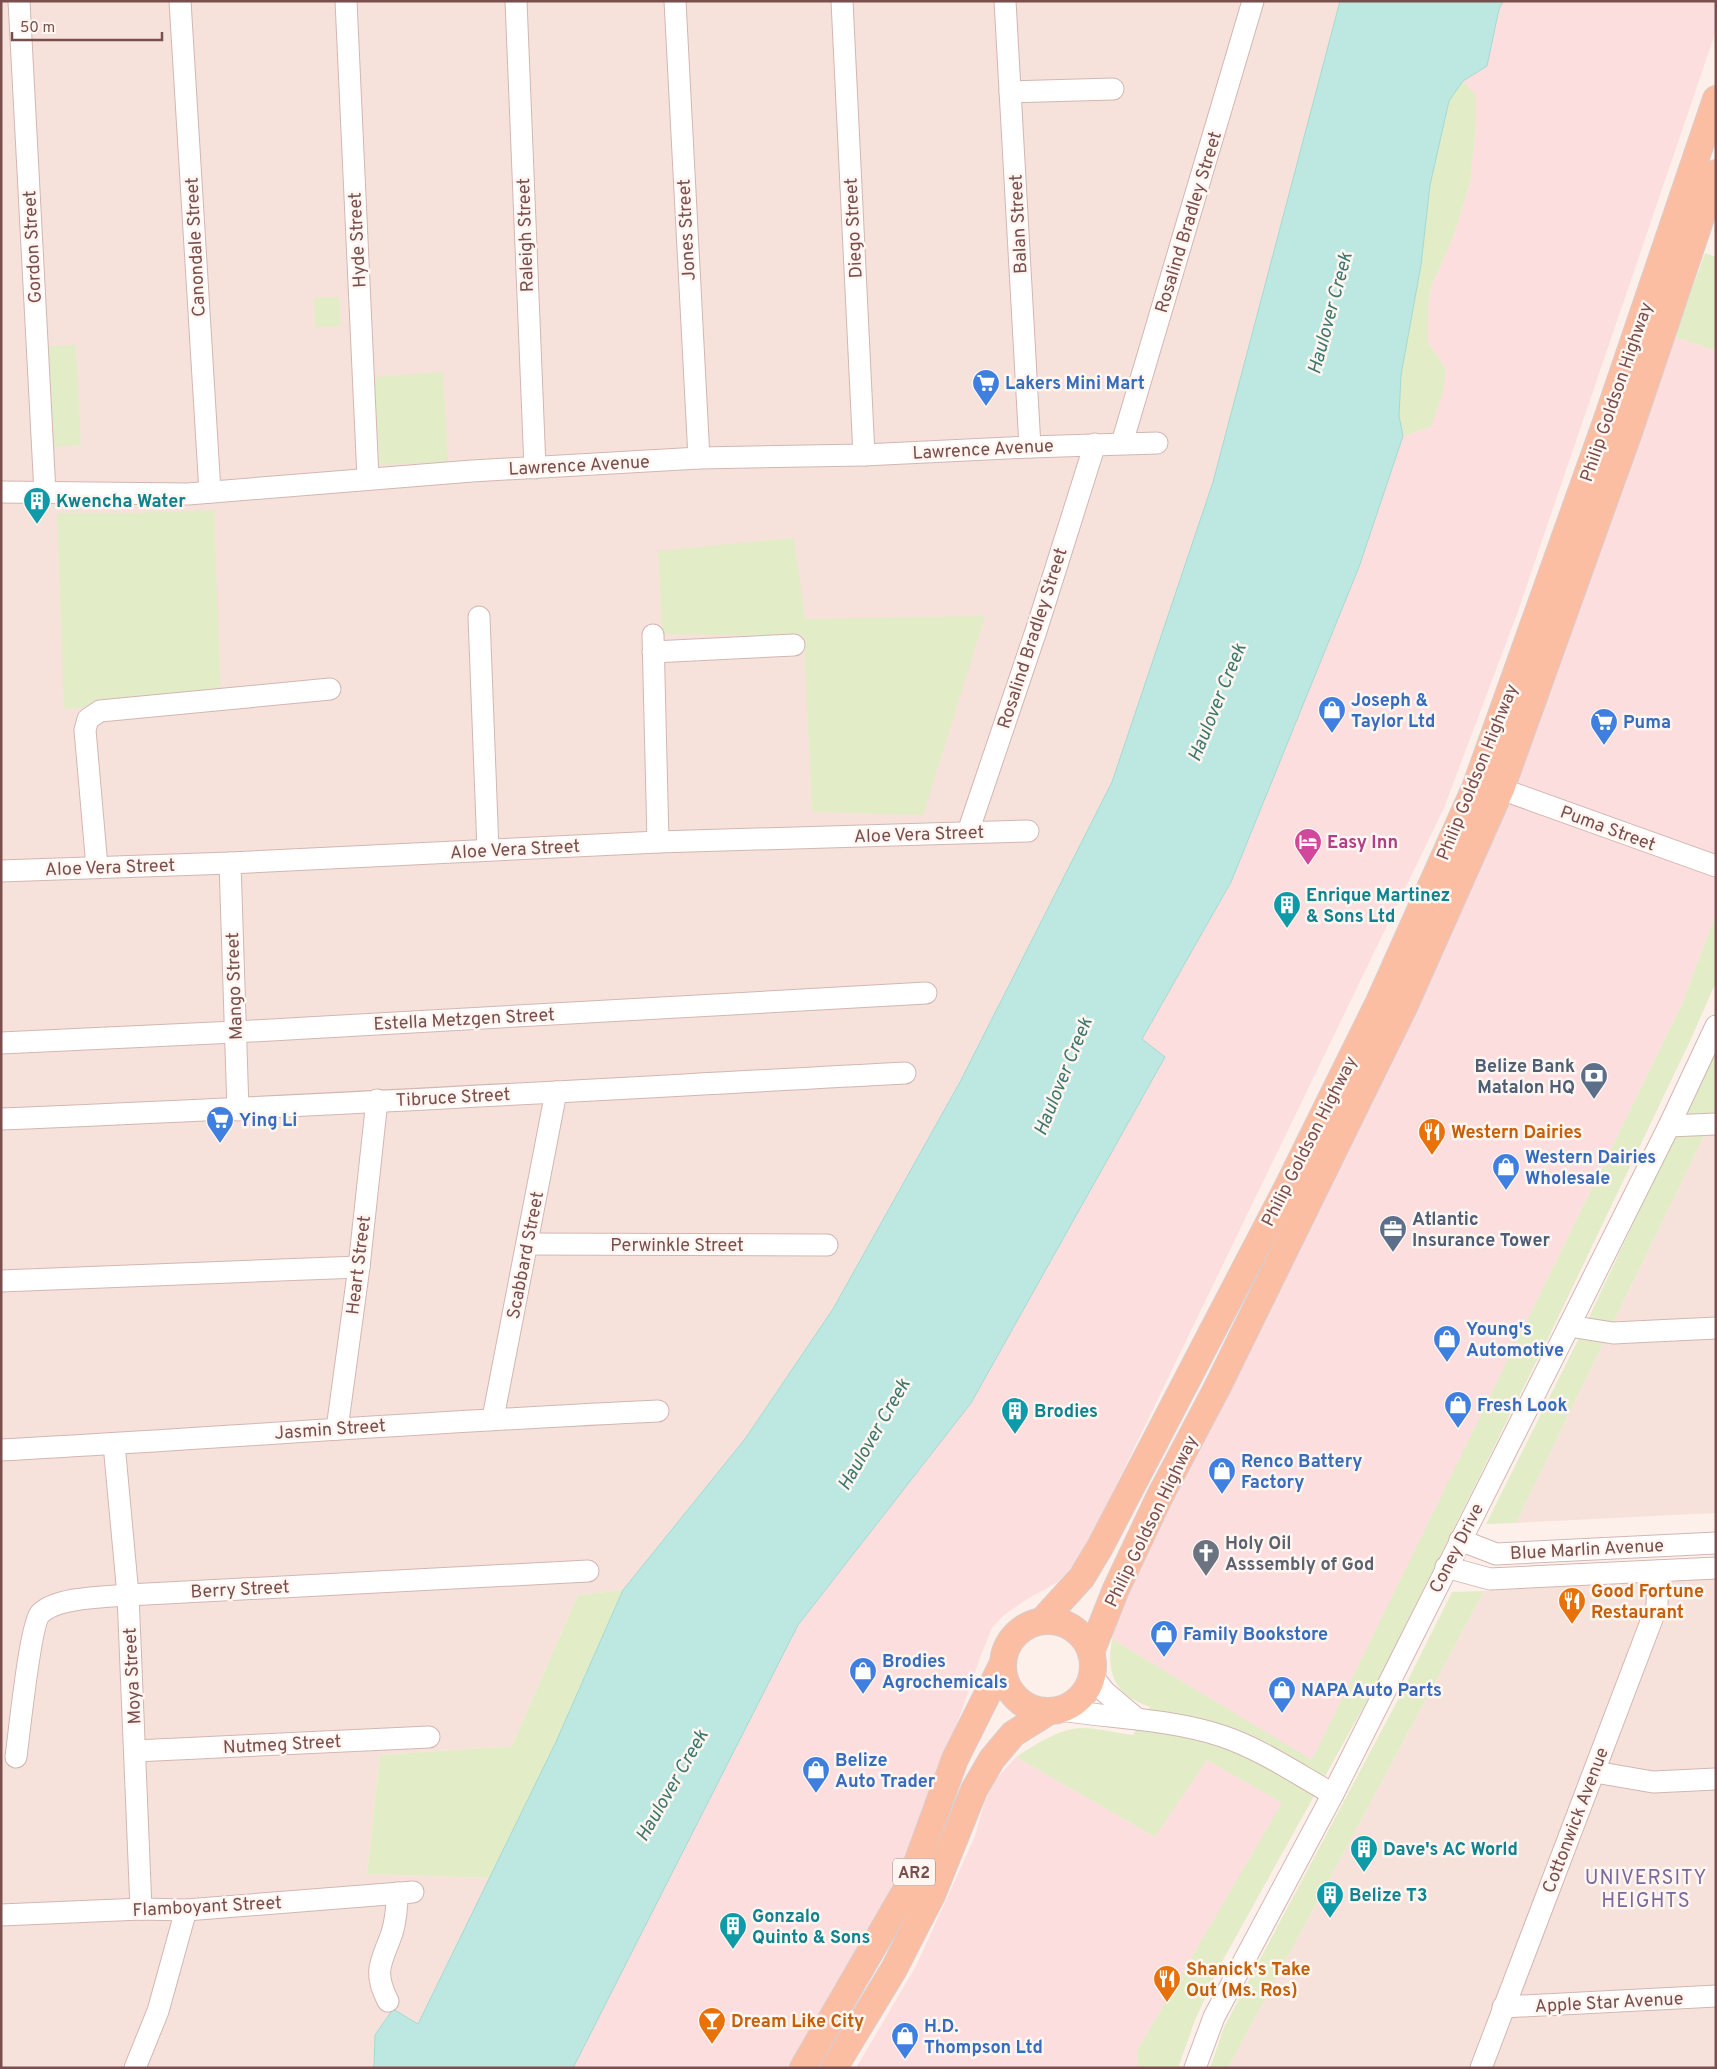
<svg xmlns="http://www.w3.org/2000/svg" width="1717" height="2069" font-family="Overpass,sans-serif">
  <style>
    .residential { fill: #f7e2db }
    .commercial { fill: #fddedf }
    .green { fill: #e2ecc7 }
    .water { fill: #bde8e1; stroke: #a3dad1 }
    .lines { fill: none; stroke-linecap: round; stroke-linejoin: round }
    .minor-casing { stroke: #d3b6b2; stroke-width: 23 }
    .major-casing { stroke: #d9cdcd; stroke-width: 28 }
    .minor { stroke: #fff; stroke-width: 21 }
    .major { stroke: #fcbea3; stroke-width: 26 }
    .labels { text-anchor: middle; stroke-width: 5; stroke-linejoin: round; paint-order: stroke }
    .shield { fill: #fff5f1; stroke: #a1807e; stroke-width: 1 }
    .shield-label { font-size: 16px; font-weight: bold; fill: #794e4c }
    .street-label { font-size: 18px; fill: #794e4c; stroke: #fff5f1 }
    .shop-label { font-size: 18px; font-weight: bold; fill: #366cbe; stroke: #fff5f1; text-anchor: start }
    .culture-label { font-size: 18px; font-weight: bold; fill: #0d838f; stroke: #fff5f1; text-anchor: start }
    .hotel-label { font-size: 18px; font-weight: bold; fill: #b23c85; stroke: #fff5f1; text-anchor: start }
    .service-label { font-size: 18px; font-weight: bold; fill: #4e5e75; stroke: #fff5f1; text-anchor: end }
    .food-label { font-size: 18px; font-weight: bold; fill: #c56008; stroke: #fff5f1; text-anchor: start }
    .worship-label { font-size: 18px; font-weight: bold; fill: #5b616d; stroke: #fff5f1; text-anchor: start }
    .water-label { font-size: 19px; font-style: italic; fill: #3c776e; stroke: #fff5f1 }
    .quarter-label { font-size: 20px; letter-spacing: 1px; fill: #7a699c; stroke: #fff5f1 }
  </style>
  <rect width="100%" height="100%" fill="#fdf0ea"/>
  <g class="residential">
    <polygon points="1,1 1340,1 1213,482 1112,782 960,1082 833,1309 745,1439 623,1590 578,1595 512,1746 380,1755 367,1874 490,1878 418,2024 393,2009 375,2035 374,2068 1,2068"/>
    <polygon points="1716,1111 1716,1513 1516,1523"/>
    <polygon points="1716,1576 1716,2068 1228,2068 1484,1591"/>
  </g>
  <g class="commercial">
    <polygon points="1503,1 1716,1 1716,31 1517,614 1444,808 1094,1531 1076,1562 1058,1582 1029,1598 1004,1615 992,1628 981,1655 962,1710 912,1842 886,1904 789,2068 573,2068 798,1625 971,1403 1164,1057 1142,1039 1231,882 1359,567 1403,436 1431,427 1446,369 1428,342 1428,308 1431,287 1454,235 1470,182 1476,127 1476,95 1463,81 1487,66 1499,9"/>
    <polygon points="1675,337 1716,351 1716,913 1682,1004 1312,1761 1112,1639 1114,1625 1131,1580 1572,626"/>
    <polygon points="1016,1757 1155,1837 1207,1760 1283,1803 1137,2051 1138,2068 856,2068 916,1966 975,1836 985,1800 996,1779"/>
  </g>
  <g class="green">
    <polygon points="1463,81 1476,95 1476,127 1470,182 1454,235 1431,287 1428,308 1428,342 1446,369 1443,393 1431,427 1403,436 1399,416 1401,375 1421,265 1430,185 1449,101"/>
    <polygon points="1705,253 1716,257 1716,351 1675,337"/>
    <polygon points="339,297 341,326 315,327 314,298"/>
    <polygon points="76,345 81,445 48,447 42,346"/>
    <polygon points="443,372 448,462 380,465 374,377"/>
    <polygon points="214,510 221,700 138,703 64,709 57,513 131,513"/>
    <polygon points="794,538 805,619 985,616 923,815 812,812 804,636 662,634 658,551"/>
    <path d="M 1716,913 L 1716,982 L 1690,1041 L 1552,1330 L 1379,1679 L 1223,1960 L 1195,2020 L 1178,2068 L 1138,2068 L 1137,2051 L 1282,1803 L 1207,1760 L 1155,1837 L 1016,1757 C 1035,1745 1058,1729 1081,1728 C 1098,1728 1116,1733 1133,1735 L 1150,1707 C 1115,1695 1106,1675 1112,1639 L 1312,1760 L 1682,1004 Z"/>
    <polygon points="1716,1049 1716,1111 1516,1523 1486,1524 1579,1338"/>
    <polygon points="623,1590 555,1744 490,1878 367,1874 380,1755 512,1746 578,1595"/>
    <polygon points="1484,1591 1228,2068 1210,2068 1224,2027 1402,1692 1452,1592"/>
  </g>
  <polygon class="water" points="1340,1 1503,1 1499,9 1487,66 1463,81 1449,101 1430,185 1421,265 1401,375 1399,416 1403,436 1359,567 1231,882 1142,1039 1165,1057 971,1403 798,1625 573,2068 374,2068 375,2035 393,2009 418,2024 555,1744 623,1590 745,1439 833,1309 960,1082 1112,782 1213,482"/>
  <g class="lines">
    <defs>
      <g id="minor">
        <polyline points="19,1 45,493"/>
        <polyline points="180,1 210,492"/>
        <polyline points="346,1 368,478"/>
        <polyline points="516,1 535,468"/>
        <polyline points="675,1 699,458"/>
        <polyline points="842,1 864,455"/>
        <polyline points="1005,1 1030,447"/>
        <polyline points="1010,92 1113,89"/>
        <polyline points="1122,443 1253,1"/>
        <polyline points="1,492 188,494 472,471 699,458 864,455 1030,447 1157,443"/>
        <polyline points="479,617 488,850"/>
        <polyline points="653,635 658,842"/>
        <polyline points="653,652 794,645"/>
        <polyline points="1501,789 1716,866"/>
        <polyline points="968,832 1037,628 1095,444"/>
        <polyline points="230,863 238,1110"/>
        <polyline points="97,867 85,730 88,719 100,711 330,689"/>
        <polyline points="1,871 230,863 658,842 1028,831"/>
        <polyline points="1,1043 235,1032 926,993"/>
        <path d="M 1,1119 C 303,1107 604,1089 905,1073"/>
        <polyline points="1669,1126 1716,1124"/>
        <polyline points="527,1244 827,1245"/>
        <polyline points="1,1281 359,1267"/>
        <polyline points="1569,1326 1613,1333 1716,1328"/>
        <polyline points="493,1418 556,1092"/>
        <polyline points="337,1429 359,1267 377,1100"/>
        <polyline points="114,1444 128,1595 141,1909"/>
        <path d="M 1,1450 C 220,1438 439,1421 658,1411"/>
        <polyline points="1460,1540 1496,1554 1716,1543"/>
        <polyline points="1446,1567 1490,1579 1716,1568"/>
        <polyline points="1092,1676 1105,1692 1137,1719"/>
        <path d="M 1060,1710 C 1113,1718 1170,1719 1222,1736 C 1261,1749 1297,1774 1333,1794"/>
        <polyline points="135,1751 429,1737"/>
        <path d="M 16,1757 C 19,1735 30,1626 40,1614 C 56,1597 105,1597 128,1595 L 588,1571"/>
        <polyline points="1595,1772 1653,1782 1716,1779"/>
        <polyline points="1,1915 141,1909 186,1910 413,1892"/>
        <path d="M 388,2001 C 372,1970 382,1962 392,1933 C 396,1920 397,1907 397,1893"/>
        <polyline points="1503,2007 1716,1996"/>
        <polyline points="135,2068 158,2011 186,1910"/>
        <polyline points="1195,2068 1214,2017 1333,1794 1569,1326 1669,1126 1716,1026"/>
        <polyline points="1481,2068 1657,1606 1658,1571"/>
      </g>
      <g id="major">
        <polyline points="1043,1620 1082,1577 1100,1547 1288,1186 1379,1002 1475,788 1605,425 1716,99"/>
        <circle cx="1048" cy="1666" r="45"/>
        <polyline points="1091,1652 1116,1589 1160,1496 1218,1386 1404,1007 1501,789 1629,432 1716,173"/>
        <polyline points="803,2068 909,1885 955,1759 1002,1665"/>
        <polyline points="834,2068 894,1969 918,1922 932,1895 974,1790 992,1759 1013,1734 1048,1712"/>
      </g>
    </defs>
    <use href="#minor" class="minor-casing"/>
    <use href="#major" class="major-casing"/>
    <use href="#minor" class="minor"/>
    <use href="#major" class="major"/>
  </g>
  <defs>
    <symbol id="supermarket-pin" viewBox="-11 -11 22 30"><path d="M0 17L-7.5 6A9.5 9.5 0 1 1 7.5 6Z" fill="#3f7fe0" stroke="#fff5f1"/><path d="M-6-5.5h2.5l.6 2H6L4.5 2H-2.5L-4.4-4H-6ZM-1.5 3.2a1.3 1.3 0 1 0 .1 0ZM3 3.2a1.3 1.3 0 1 0 .1 0Z" fill="#fff"/></symbol>
    <symbol id="building-pin" viewBox="-11 -11 22 30"><path d="M0 17L-7.5 6A9.5 9.5 0 1 1 7.5 6Z" fill="#0f9aa8" stroke="#fff5f1"/><path d="M-4-6H4V6H1V3H-1V6H-4ZM-2.5-4.3h1.7v1.8h-1.7ZM.8-4.3h1.7v1.8H.8ZM-2.5-1h1.7V.8h-1.7ZM.8-1h1.7V.8H.8Z" fill="#fff"/></symbol>
    <symbol id="shop-pin" viewBox="-11 -11 22 30"><path d="M0 17L-7.5 6A9.5 9.5 0 1 1 7.5 6Z" fill="#3f7fe0" stroke="#fff5f1"/><path d="M-5-2.5h2.3a2.7 3.5 0 0 1 5.4 0H5L5.5 6h-11ZM-1.5-2.5h3a1.5 2.3 0 0 0-3 0Z" fill="#fff"/></symbol>
    <symbol id="hotel-pin" viewBox="-11 -11 22 30"><path d="M0 17L-7.5 6A9.5 9.5 0 1 1 7.5 6Z" fill="#d1479c" stroke="#fff5f1"/><path d="M-6-4.5h1.5V1H6V5H4.5V3h-9V5H-6ZM-4 0a1.8 1.8 0 1 1 3.6 0ZM.5 0V-2.5h3Q6-2.5 6 0Z" fill="#fff"/></symbol>
    <symbol id="bank-pin" viewBox="-11 -11 22 30"><path d="M0 17L-7.5 6A9.5 9.5 0 1 1 7.5 6Z" fill="#5c6f8a" stroke="#fff5f1"/><path d="M-6-4H6V4H-6ZM0-2.3a2.3 2.3 0 1 0 0 4.6a2.3 2.3 0 1 0 0-4.6Z" fill="#fff"/></symbol>
    <symbol id="restaurant-pin" viewBox="-11 -11 22 30"><path d="M0 17L-7.5 6A9.5 9.5 0 1 1 7.5 6Z" fill="#e8710a" stroke="#fff5f1"/><path d="M-5-6h1v4h1v-4h1v4h1v-4h1v5L-1.5 .5V6h-2V.5L-5-1ZM5-6V6H3V1.5H1.5Q1.5-4 5-6Z" fill="#fff"/></symbol>
    <symbol id="office-pin" viewBox="-11 -11 22 30"><path d="M0 17L-7.5 6A9.5 9.5 0 1 1 7.5 6Z" fill="#5c6f8a" stroke="#fff5f1"/><path d="M-6-3h4V-5.5h4V-3h4V5H-6ZM-1-4.5V-3h2v-1.5ZM-6 0V1H6V0Z" fill="#fff"/></symbol>
    <symbol id="church-pin" viewBox="-11 -11 22 30"><path d="M0 17L-7.5 6A9.5 9.5 0 1 1 7.5 6Z" fill="#6b7280" stroke="#fff5f1"/><path d="M-1.2-6h2.4v3.5h3.3v2.4h-3.3V6h-2.4V-.1h-3.3v-2.4h3.3Z" fill="#fff"/></symbol>
    <symbol id="bar-pin" viewBox="-11 -11 22 30"><path d="M0 17L-7.5 6A9.5 9.5 0 1 1 7.5 6Z" fill="#e8710a" stroke="#fff5f1"/><path d="M-6-5H6L.8 .8V4.5H3.5V6h-7V4.5H-.8V.8Z" fill="#fff"/></symbol>
  </defs>
  <g fill-rule="evenodd">
    <use href="#supermarket-pin" x="970" y="367" width="32" height="43"/>
    <use href="#building-pin" x="21" y="485" width="32" height="43"/>
    <use href="#shop-pin" x="1316" y="694" width="32" height="43"/>
    <use href="#supermarket-pin" x="1588" y="706" width="32" height="43"/>
    <use href="#hotel-pin" x="1292" y="826" width="32" height="43"/>
    <use href="#building-pin" x="1271" y="889" width="32" height="43"/>
    <use href="#bank-pin" x="1578" y="1060" width="32" height="43"/>
    <use href="#supermarket-pin" x="204" y="1104" width="32" height="43"/>
    <use href="#restaurant-pin" x="1416" y="1116" width="32" height="43"/>
    <use href="#shop-pin" x="1490" y="1151" width="32" height="43"/>
    <use href="#office-pin" x="1377" y="1213" width="32" height="43"/>
    <use href="#shop-pin" x="1431" y="1323" width="32" height="43"/>
    <use href="#shop-pin" x="1442" y="1389" width="32" height="43"/>
    <use href="#building-pin" x="999" y="1395" width="32" height="43"/>
    <use href="#shop-pin" x="1206" y="1455" width="32" height="43"/>
    <use href="#church-pin" x="1190" y="1537" width="32" height="43"/>
    <use href="#restaurant-pin" x="1556" y="1585" width="32" height="43"/>
    <use href="#shop-pin" x="1148" y="1618" width="32" height="43"/>
    <use href="#shop-pin" x="847" y="1655" width="32" height="43"/>
    <use href="#shop-pin" x="1266" y="1674" width="32" height="43"/>
    <use href="#shop-pin" x="800" y="1754" width="32" height="43"/>
    <use href="#building-pin" x="1348" y="1833" width="32" height="43"/>
    <use href="#building-pin" x="1314" y="1879" width="32" height="43"/>
    <use href="#building-pin" x="717" y="1910" width="32" height="43"/>
    <use href="#restaurant-pin" x="1151" y="1963" width="32" height="43"/>
    <use href="#bar-pin" x="696" y="2005" width="32" height="43"/>
    <use href="#shop-pin" x="889" y="2020" width="32" height="43"/>
  </g>
  <g class="labels">
    <rect class="shield" x="893" y="1858.5" width="42" height="27" rx="4"/>
    <g class="shield-label">
      <text x="914" y="1878">AR2</text>
    </g>
    <g class="street-label">
      <text transform="translate(1188 222) rotate(-73)" y="6">Rosalind Bradley Street</text>
      <text transform="translate(1018 224) rotate(-93)" y="6">Balan Street</text>
      <text transform="translate(853 228) rotate(-93)" y="6">Diego Street</text>
      <text transform="translate(686 230) rotate(-93)" y="6">Jones Street</text>
      <text transform="translate(525 235) rotate(-92)" y="6">Raleigh Street</text>
      <text transform="translate(357 240) rotate(-93)" y="6">Hyde Street</text>
      <text transform="translate(32 247) rotate(-93)" y="6">Gordon Street</text>
      <text transform="translate(195 247) rotate(-93)" y="6">Canondale Street</text>
      <text transform="translate(1616 392) rotate(-71)" y="6">Philip Goldson Highway</text>
      <text transform="translate(983 449) rotate(-3)" y="6">Lawrence Avenue</text>
      <text transform="translate(579 465) rotate(-3)" y="6">Lawrence Avenue</text>
      <text transform="translate(1032 638) rotate(-72)" y="6">Rosalind Bradley Street</text>
      <text transform="translate(1477 772) rotate(-68)" y="6">Philip Goldson Highway</text>
      <text transform="translate(1608 828) rotate(20)" y="6">Puma Street</text>
      <text transform="translate(919 834) rotate(-2)" y="6">Aloe Vera Street</text>
      <text transform="translate(515 849) rotate(-3)" y="6">Aloe Vera Street</text>
      <text transform="translate(110 867) rotate(-2)" y="6">Aloe Vera Street</text>
      <text transform="translate(234 986) rotate(-92)" y="6">Mango Street</text>
      <text transform="translate(464 1019) rotate(-3)" y="6">Estella Metzgen Street</text>
      <text transform="translate(453 1097) rotate(-3)" y="6">Tibruce Street</text>
      <text transform="translate(1309 1141) rotate(-63)" y="6">Philip Goldson Highway</text>
      <text x="677" y="1251">Perwinkle Street</text>
      <text transform="translate(525 1255) rotate(-79)" y="6">Scabbard Street</text>
      <text transform="translate(358 1265) rotate(-83)" y="6">Heart Street</text>
      <text transform="translate(330 1429) rotate(-4)" y="6">Jasmin Street</text>
      <text transform="translate(1151 1521) rotate(-64)" y="6">Philip Goldson Highway</text>
      <text transform="translate(1456 1548) rotate(-63)" y="6">Coney Drive</text>
      <text transform="translate(1587 1549) rotate(-3)" y="6">Blue Marlin Avenue</text>
      <text transform="translate(240 1589) rotate(-3)" y="6">Berry Street</text>
      <text transform="translate(132 1676) rotate(-93)" y="6">Moya Street</text>
      <text transform="translate(282 1744) rotate(-3)" y="6">Nutmeg Street</text>
      <text transform="translate(1575 1820) rotate(-69)" y="6">Cottonwick Avenue</text>
      <text transform="translate(207 1906) rotate(-3)" y="6">Flamboyant Street</text>
      <text transform="translate(1609 2002) rotate(-3)" y="6">Apple Star Avenue</text>
    </g>
    <g class="shop-label">
      <text x="1005" y="389">Lakers Mini Mart</text>
      <text x="1351" y="706">Joseph &amp;<tspan x="1351" dy="21">Taylor Ltd</tspan></text>
      <text x="1623" y="728">Puma</text>
      <text x="239" y="1126">Ying Li</text>
      <text x="1525" y="1163">Western Dairies<tspan x="1525" dy="21">Wholesale</tspan></text>
      <text x="1466" y="1335">Young's<tspan x="1466" dy="21">Automotive</tspan></text>
      <text x="1477" y="1411">Fresh Look</text>
      <text x="1241" y="1467">Renco Battery<tspan x="1241" dy="21">Factory</tspan></text>
      <text x="1183" y="1640">Family Bookstore</text>
      <text x="882" y="1667">Brodies<tspan x="882" dy="21">Agrochemicals</tspan></text>
      <text x="1301" y="1696">NAPA Auto Parts</text>
      <text x="835" y="1766">Belize<tspan x="835" dy="21">Auto Trader</tspan></text>
      <text x="924" y="2032">H.D.<tspan x="924" dy="21">Thompson Ltd</tspan></text>
    </g>
    <g class="culture-label">
      <text x="56" y="507">Kwencha Water</text>
      <text x="1306" y="901">Enrique Martinez<tspan x="1306" dy="21">&amp; Sons Ltd</tspan></text>
      <text x="1034" y="1417">Brodies</text>
      <text x="1383" y="1855">Dave's AC World</text>
      <text x="1349" y="1901">Belize T3</text>
      <text x="752" y="1922">Gonzalo<tspan x="752" dy="21">Quinto &amp; Sons</tspan></text>
    </g>
    <g class="hotel-label">
      <text x="1327" y="848">Easy Inn</text>
    </g>
    <g class="service-label">
      <text x="1575" y="1072">Belize Bank<tspan x="1575" dy="21">Matalon HQ</tspan></text>
      <text x="1412" y="1225" text-anchor="start">Atlantic<tspan x="1412" dy="21">Insurance Tower</tspan></text>
    </g>
    <g class="food-label">
      <text x="1451" y="1138">Western Dairies</text>
      <text x="1591" y="1597">Good Fortune<tspan x="1591" dy="21">Restaurant</tspan></text>
      <text x="1186" y="1975">Shanick's Take<tspan x="1186" dy="21">Out (Ms. Ros)</tspan></text>
      <text x="731" y="2027">Dream Like City</text>
    </g>
    <g class="worship-label">
      <text x="1225" y="1549">Holy Oil<tspan x="1225" dy="21">Asssembly of God</tspan></text>
    </g>
    <g class="water-label">
      <text transform="translate(1329 313) rotate(-75)" y="7">Haulover Creek</text>
      <text transform="translate(1216 702) rotate(-68)" y="7">Haulover Creek</text>
      <text transform="translate(1062 1076) rotate(-68)" y="7">Haulover Creek</text>
      <text transform="translate(873 1434) rotate(-60)" y="7">Haulover Creek</text>
      <text transform="translate(671 1785) rotate(-60)" y="7">Haulover Creek</text>
    </g>
    <g class="quarter-label">
      <text x="1646" y="1884">UNIVERSITY<tspan x="1646" dy="23">HEIGHTS</tspan></text>
    </g>
  </g>
  <rect width="1717" height="2069" fill="none" stroke="#794e4c" stroke-width="5"/>
  <path d="M12 32v8h150v-8" fill="none" stroke="#794e4c" stroke-width="2.5"/>
  <text x="20" y="32" font-size="15" fill="#794e4c" stroke="#fff5f1" stroke-width="4" paint-order="stroke">50 m</text>
</svg>
